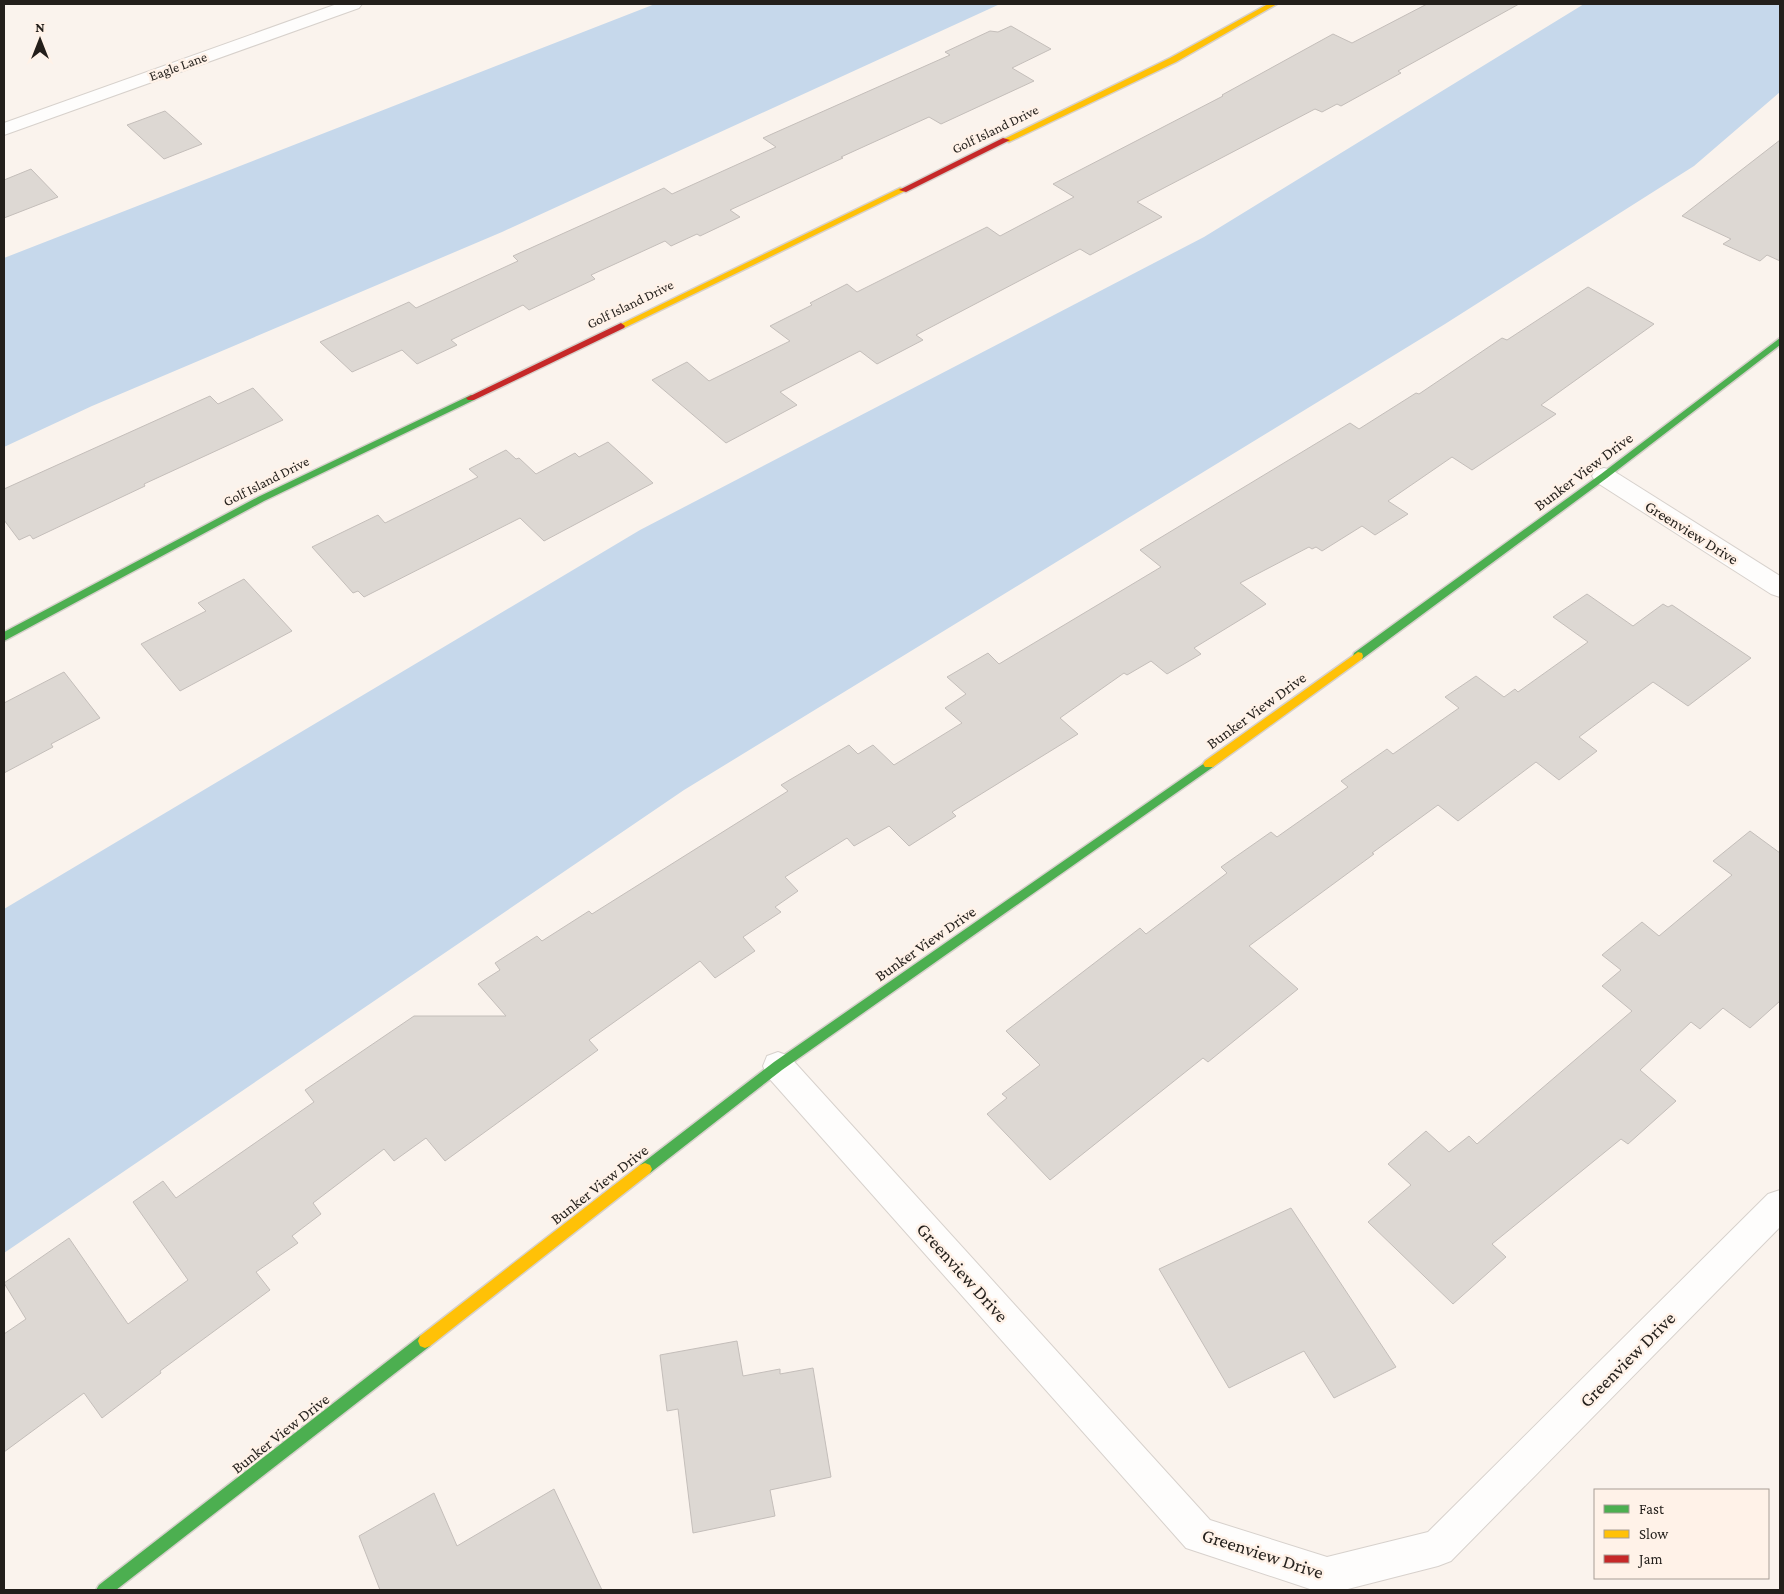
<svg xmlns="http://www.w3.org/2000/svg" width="1784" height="1594" font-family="'Crimson Pro',serif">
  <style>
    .water { fill: #c6d8eb }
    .building { fill: #ddd8d3; stroke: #c4beba }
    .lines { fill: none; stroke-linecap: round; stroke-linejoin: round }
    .street-casing { stroke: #d7d1cc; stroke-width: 2 }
    .fast-casing { stroke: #d7d1cc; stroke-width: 3 }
    .slow-casing { stroke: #d7d1cc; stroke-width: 3 }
    .jam-casing { stroke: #d7d1cc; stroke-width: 3 }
    .street { fill: #fefdfc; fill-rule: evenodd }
    .fast { fill: #4caf50; fill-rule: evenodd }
    .slow { fill: #ffc107; fill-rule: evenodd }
    .jam { fill: #c62828; fill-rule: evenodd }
    .labels { text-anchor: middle; stroke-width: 5; stroke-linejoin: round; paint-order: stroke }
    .far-street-label { font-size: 14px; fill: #231f1b; stroke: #fff2e8 }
    .street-label { font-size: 16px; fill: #231f1b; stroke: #fff2e8 }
    .near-street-label { font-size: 19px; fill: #231f1b; stroke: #fff2e8 }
  </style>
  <rect width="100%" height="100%" fill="#faf3ed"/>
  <g class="water">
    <polygon points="655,4 1000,4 502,232 92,406 4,447 4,258"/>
    <polygon points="1584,4 1780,4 1780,92 1694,166 1445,324 684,790 4,1253 4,909 640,530 1204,237"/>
  </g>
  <g class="building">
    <polygon points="1427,4 1519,4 1398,71 1401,73 1341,106 1337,104 1322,112 1315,109 1137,202 1162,217 1090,255 1080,249 916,335 923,340 877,364 860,351 780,392 797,405 726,443 652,380 687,362 709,381 790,341 770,326 812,305 810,303 847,284 857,292 987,227 1000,236 1074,197 1053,184 1223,96 1222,95 1333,34 1352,43"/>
    <polygon points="1011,26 1051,49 1012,68 1034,81 941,124 929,117 841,157 843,158 730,210 740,217 700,236 697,234 671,246 665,241 591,275 595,279 529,310 523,305 451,340 457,345 417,364 402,350 352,372 320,342 409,302 416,308 518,261 513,256 664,188 672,194 776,147 763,138 950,55 945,52 990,31 998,32"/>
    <polygon points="165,111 180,124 202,144 164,159 127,125"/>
    <polygon points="1780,140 1780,261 1767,255 1760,261 1723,244 1731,239 1682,216"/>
    <polygon points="31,169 58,197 4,218 4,180"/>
    <polygon points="1588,287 1654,324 1541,405 1556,414 1472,470 1452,457 1388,501 1408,514 1375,535 1362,526 1322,551 1316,547 1312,549 1309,547 1240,583 1266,604 1194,648 1201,654 1167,674 1151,661 1127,675 1124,673 1060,718 1078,734 952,812 956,816 909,846 889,826 854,846 847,838 785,877 798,891 775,907 781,912 743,937 755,951 715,978 700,961 589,1040 598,1050 445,1161 426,1138 394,1161 384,1149 313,1203 321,1214 292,1236 298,1243 256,1272 270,1290 160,1371 161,1373 102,1418 84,1393 4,1452 4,1334 26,1319 4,1283 69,1238 128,1324 188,1280 133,1202 163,1181 176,1198 314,1102 305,1090 414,1016 506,1016 478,984 500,970 495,963 537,936 542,941 589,911 592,914 788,791 781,785 849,745 858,754 873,745 894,765 962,723 945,708 966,694 947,677 988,653 999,664 1161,567 1140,550 1350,423 1359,429 1416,393 1419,394 1502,338 1507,340"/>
    <polygon points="253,388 283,420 144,484 145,486 33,539 30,535 19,540 4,520 4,489 210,396 218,404"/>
    <polygon points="608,442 653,483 544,541 520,518 364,597 358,591 353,593 312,547 378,515 385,523 478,477 469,469 506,450 516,459 519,458 536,474 575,453 579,457"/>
    <polygon points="244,579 292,631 180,691 141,644 206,611 198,603"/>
    <polygon points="1587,594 1633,626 1663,604 1668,607 1672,605 1751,658 1688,706 1653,682 1579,737 1597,751 1559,780 1536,762 1458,821 1438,805 1372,853 1374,854 1249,946 1298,989 1208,1062 1203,1058 1050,1180 987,1114 1007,1098 1002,1094 1040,1065 1006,1031 1140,928 1146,934 1227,873 1221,867 1271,832 1277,837 1348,787 1341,781 1387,749 1393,754 1459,708 1445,697 1476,676 1504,697 1515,689 1518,692 1588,642 1553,617"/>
    <polygon points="64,672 100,718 51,744 53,747 4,773 4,703"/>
    <polygon points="1750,831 1780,853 1780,1001 1750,1028 1723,1008 1700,1029 1691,1022 1640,1070 1676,1101 1628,1144 1621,1139 1492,1244 1506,1257 1453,1304 1368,1222 1411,1185 1388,1164 1426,1131 1449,1152 1469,1136 1477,1144 1632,1011 1602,986 1621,970 1602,955 1642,922 1659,936 1732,875 1713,861"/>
    <polygon points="1291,1208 1396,1367 1334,1398 1304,1351 1229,1388 1159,1269"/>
    <polygon points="737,1341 743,1376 780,1369 780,1374 813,1368 831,1477 770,1490 775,1516 693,1533 678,1409 667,1411 660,1355"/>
    <polygon points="554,1489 602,1590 380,1590 359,1536 434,1493 457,1546"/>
  </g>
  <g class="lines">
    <defs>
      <g id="street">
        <polygon points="337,4 362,4 359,8 4,135 4,123"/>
        <polygon points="1604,468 1612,470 1780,576 1780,597 1771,594 1596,482 1592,476 1596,470"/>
        <polygon points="778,1052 789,1056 1210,1520 1327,1557 1428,1532 1768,1194 1780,1190 1780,1227 1451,1561 1438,1566 1344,1590 1313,1590 1186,1548 767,1076 763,1066 767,1056"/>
      </g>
      <g id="fast">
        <polygon points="1780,338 1780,345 1607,478 1362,659 1354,659 1353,656 1354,653 1601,474"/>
        <polygon points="471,395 474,396 474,400 264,501 4,641 4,632 258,497"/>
        <polygon points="1209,760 1213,761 1215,764 1213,767 782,1070 650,1173 645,1175 640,1173 638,1169 640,1165 774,1062"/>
        <polygon points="425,1334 430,1336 432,1341 430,1346 116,1590 96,1590 99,1585 420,1336"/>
      </g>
      <g id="slow">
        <polygon points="1268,4 1277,4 1176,62 1009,142 1002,140 1170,58"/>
        <polygon points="900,188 907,190 624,328 618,328 617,326"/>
        <polygon points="1358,652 1362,653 1363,656 1362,659 1213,767 1205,767 1203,764 1205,761"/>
        <polygon points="645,1163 650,1165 652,1169 650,1173 430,1346 425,1348 420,1346 418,1341 420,1336 640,1165"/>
      </g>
      <g id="jam">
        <polygon points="1003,138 1010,140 906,192 899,190"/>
        <polygon points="621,323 625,326 624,328 474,400 468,400 466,398"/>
      </g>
    </defs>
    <use href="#street" class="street-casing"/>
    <use href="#fast" class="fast-casing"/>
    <use href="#slow" class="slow-casing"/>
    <use href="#jam" class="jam-casing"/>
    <use href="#street" class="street"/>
    <use href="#fast" class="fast"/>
    <use href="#slow" class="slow"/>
    <use href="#jam" class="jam"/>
  </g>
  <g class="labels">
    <g class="far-street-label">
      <text transform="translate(178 66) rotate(-20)" y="5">Eagle Lane</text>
      <text transform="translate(995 129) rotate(-26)" y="5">Golf Island Drive</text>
      <text transform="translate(630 304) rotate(-26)" y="5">Golf Island Drive</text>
      <text transform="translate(266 481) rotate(-27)" y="5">Golf Island Drive</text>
    </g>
    <g class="street-label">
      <text transform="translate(1583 471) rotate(-37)" y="6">Bunker View Drive</text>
      <text transform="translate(1692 532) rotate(32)" y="6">Greenview Drive</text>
      <text transform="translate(1256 710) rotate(-36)" y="6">Bunker View Drive</text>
      <text transform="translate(925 943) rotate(-35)" y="6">Bunker View Drive</text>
      <text transform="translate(599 1184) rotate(-38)" y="6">Bunker View Drive</text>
      <text transform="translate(280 1433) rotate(-38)" y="6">Bunker View Drive</text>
    </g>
    <g class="near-street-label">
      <text transform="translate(963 1272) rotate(48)" y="7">Greenview Drive</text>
      <text transform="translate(1627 1359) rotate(-45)" y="7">Greenview Drive</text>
      <text transform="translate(1263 1553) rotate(18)" y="7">Greenview Drive</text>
    </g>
  </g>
  <rect width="1784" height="1594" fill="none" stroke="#231f1b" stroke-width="10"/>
  <rect x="1594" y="1489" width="175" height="90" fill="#fff2e8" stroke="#a79e96"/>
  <rect x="1604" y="1505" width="25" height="8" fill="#4caf50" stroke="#a79e96"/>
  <text x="1639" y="1514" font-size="15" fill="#231f1b">Fast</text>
  <rect x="1604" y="1530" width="25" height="8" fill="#ffc107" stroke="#a79e96"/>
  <text x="1639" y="1539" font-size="15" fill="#231f1b">Slow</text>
  <rect x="1604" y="1555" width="25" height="8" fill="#c62828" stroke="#a79e96"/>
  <text x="1639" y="1564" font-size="15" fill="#231f1b">Jam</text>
  <g transform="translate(40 40)" stroke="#fff2e8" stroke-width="4" paint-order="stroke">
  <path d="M0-4L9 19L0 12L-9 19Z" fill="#231f1b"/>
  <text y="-8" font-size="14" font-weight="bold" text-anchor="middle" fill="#231f1b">N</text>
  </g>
</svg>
